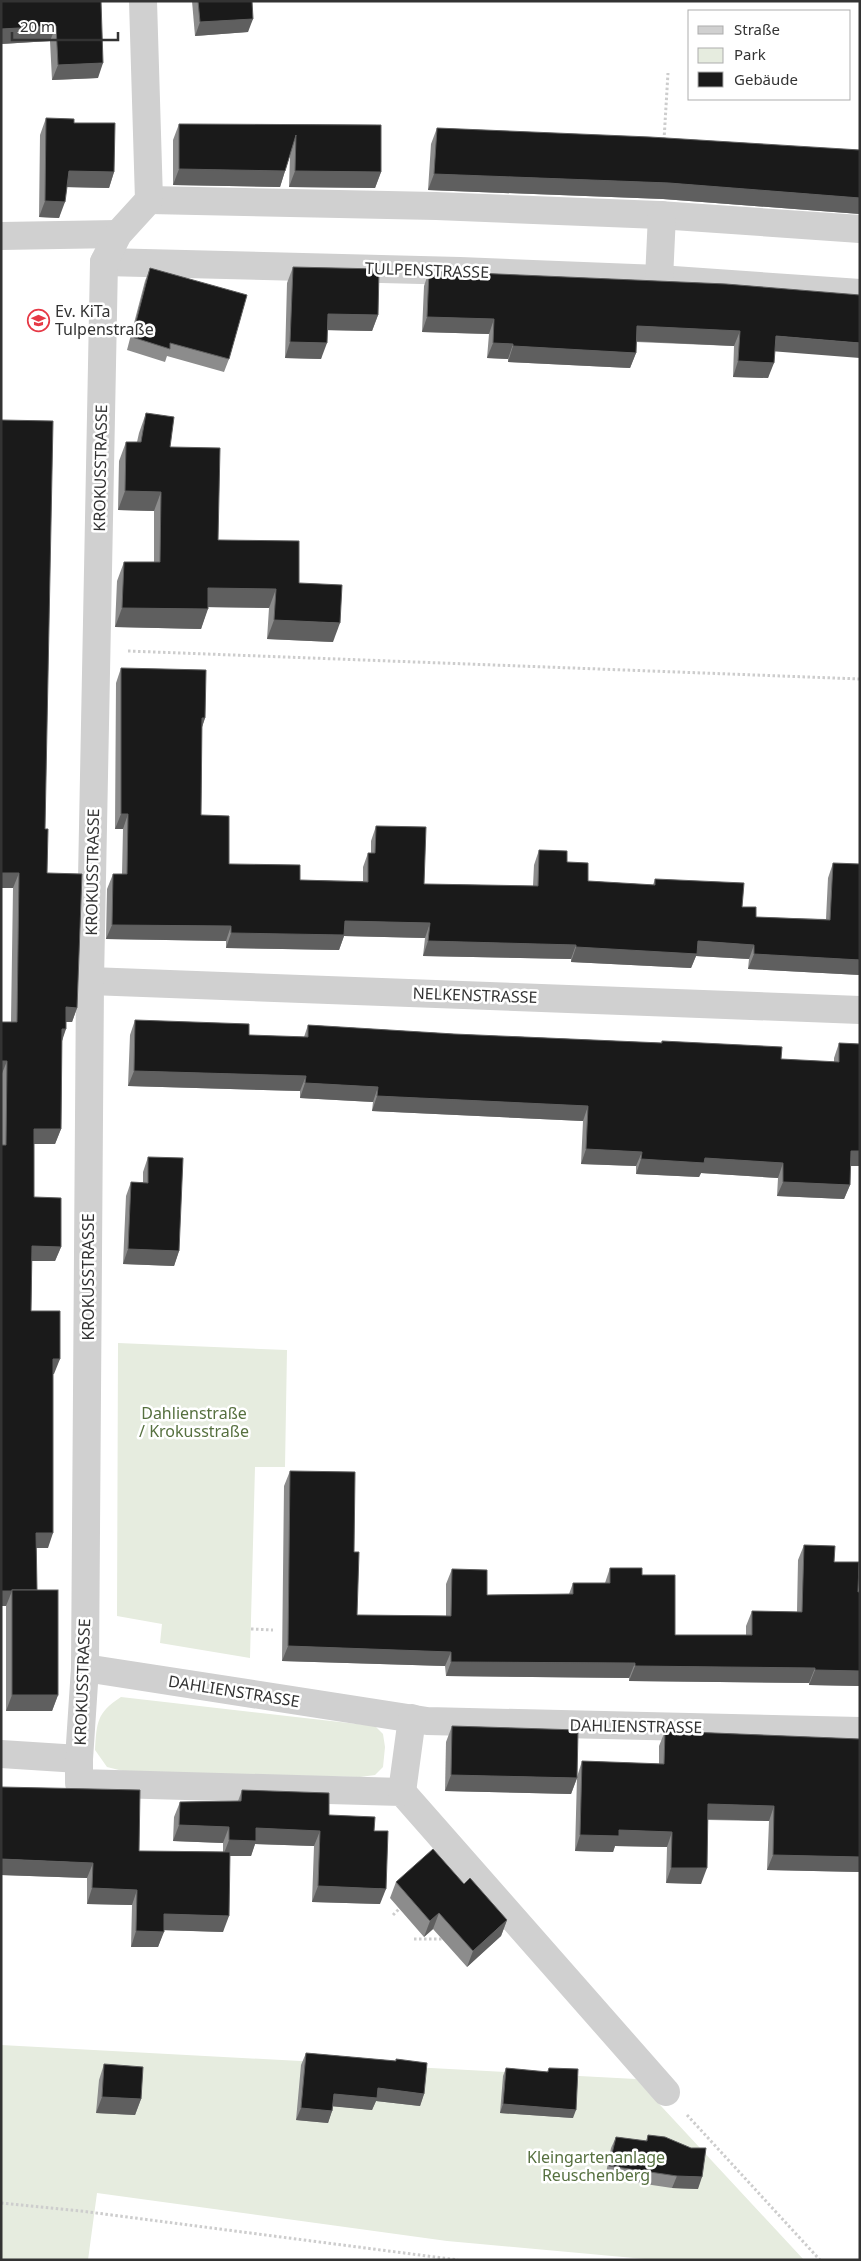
<svg xmlns="http://www.w3.org/2000/svg" width="861" height="2261" font-family="'Noto Sans',sans-serif">
  <style>
    .green { fill: #e6ecdf }
    .lines { fill: none; stroke-linecap: round; stroke-linejoin: round }
    .path { stroke: #cdcdcd; stroke-width: 3; stroke-dasharray: 2.5 2.5; stroke-linecap: butt }
    .minor { stroke: #d0d0d0; stroke-width: 28 }
    .wall { fill: #8c8c8c }
    .shaded-wall { fill: #5f5f5f }
    .building { fill: #1a1a1a; stroke: #5f5f5f }
    .labels { text-anchor: middle; stroke-width: 5; stroke-linejoin: round; paint-order: stroke }
    .street-label { font-size: 16px; fill: #333; stroke: #fff }
    .poi-label { font-size: 16px; fill: #333; stroke: #fff; text-anchor: start }
    .park-label { font-size: 16px; fill: #56703f; stroke: #fff }
  </style>
  <rect width="100%" height="100%" fill="#fff"/>
  <g class="green">
    <polygon points="118,1343 287,1350 285,1467 255,1467 250,1658 160,1643 162,1624 117,1616"/>
    <path d="M 121,1697 L 375,1726 L 383,1734 L 385,1747 L 383,1767 L 375,1775 L 360,1777 L 127,1772 L 107,1767 L 95,1750 C 97,1723 96,1713 121,1697 Z"/>
    <polygon points="1,2045 636,2079 804,2260 656,2260 447,2241 97,2193 88,2260 1,2260"/>
  </g>
  <g class="lines">
    <g class="path">
      <polyline points="664,140 668,73"/>
      <polyline points="128,651 860,679"/>
      <polyline points="251,1629 273,1630"/>
      <polyline points="393,1915 399,1909"/>
      <polyline points="414,1939 442,1939"/>
      <polyline points="687,2115 820,2260"/>
      <polyline points="1,2203 81,2211 458,2260"/>
    </g>
    <g class="minor">
      <polyline points="149,200 436,206 659,215 860,229"/>
      <polyline points="1,236 118,234"/>
      <polyline points="104,262 460,271 659,279 860,293"/>
      <polyline points="659,279 662,215"/>
      <polyline points="90,981 860,1010"/>
      <polyline points="85,1668 427,1721 860,1731"/>
      <polyline points="1,1754 79,1759 85,1668 90,981 104,262 118,234 149,200 143,1"/>
      <polyline points="79,1759 79,1783 402,1792 666,2092"/>
      <polyline points="402,1792 412,1718"/>
    </g>
  </g>
  <g class="wall">
    <polygon points="1,1 101,1 98,78 52,80 50,41 1,44"/>
    <polygon points="192,1 252,1 248,32 195,36"/>
    <polygon points="46,118 74,123 114,172 109,188 67,187 59,218 39,217 40,135"/>
    <polygon points="179,124 381,125 381,172 375,188 289,187 290,155 280,187 173,185 173,140"/>
    <polygon points="437,128 860,150 860,214 663,199 428,190 431,144"/>
    <polygon points="293,267 378,315 372,331 327,330 321,359 285,358 287,283"/>
    <polygon points="150,268 229,359 224,372 167,356 165,362 127,350 145,281"/>
    <polygon points="429,271 726,284 775,351 768,378 733,377 734,346 636,342 636,353 630,368 508,362 508,359 487,358 489,334 422,332 424,286"/>
    <polygon points="146,413 170,447 218,540 299,583 333,642 267,639 269,608 208,607 201,629 115,627 117,581 124,562 154,562 154,511 118,510 119,461 126,442 137,442 139,433"/>
    <polygon points="121,668 205,718 202,727 201,815 229,864 300,880 363,881 363,867 368,853 371,853 371,841 376,826 424,884 533,886 534,865 539,850 567,862 588,881 653,885 655,879 742,907 756,917 826,919 828,878 833,863 860,975 748,969 749,959 696,956 691,968 571,962 571,959 423,956 425,938 344,936 339,950 226,948 226,941 106,939 107,889 113,874 122,874 123,829 115,829 116,683"/>
    <polygon points="45,829 47,873 77,1008 72,1022 66,1022 62,1041 61,1129 55,1144 34,1144 34,1197 61,1247 55,1261 32,1261 31,1311 54,1374 53,1374 48,1548 36,1548 37,1590 58,1695 52,1711 6,1711 6,1606 1,1606 1,1022 11,1022 13,888 1,888"/>
    <polygon points="135,1020 249,1035 304,1037 308,1025 454,1034 661,1043 662,1041 781,1059 834,1062 834,1058 839,1043 860,1044 860,1166 850,1166 850,1185 844,1199 777,1196 778,1178 701,1173 699,1177 636,1174 636,1166 581,1164 583,1121 372,1111 373,1102 300,1098 300,1091 128,1086 130,1035"/>
    <polygon points="148,1157 179,1251 174,1266 123,1264 126,1196 131,1182 143,1182 143,1172"/>
    <polygon points="290,1471 354,1552 357,1615 446,1616 446,1584 452,1569 487,1595 569,1594 573,1583 605,1583 610,1568 642,1575 675,1635 746,1635 746,1626 752,1611 797,1612 798,1560 804,1545 834,1562 858,1592 860,1592 860,1686 809,1685 809,1683 629,1681 629,1678 446,1676 445,1666 282,1661 284,1486"/>
    <polygon points="452,1726 577,1778 571,1794 445,1791 446,1742"/>
    <polygon points="665,1731 860,1739 860,1872 767,1870 769,1821 708,1820 701,1884 666,1883 667,1847 615,1846 613,1852 575,1851 577,1777 582,1761 659,1764 659,1746"/>
    <polygon points="242,1790 329,1815 374,1831 380,1904 312,1902 314,1846 255,1844 251,1856 230,1856 223,1932 164,1930 158,1947 131,1947 132,1905 87,1904 87,1878 1,1875 139,1851 223,1852 223,1843 173,1841 174,1817 180,1802 238,1801"/>
    <polygon points="396,1882 464,1884 507,1920 501,1936 467,1967 433,1929 424,1937 390,1898"/>
    <polygon points="306,2053 396,2061 396,2059 424,2094 420,2106 376,2101 372,2110 333,2106 332,2111 328,2123 296,2120 301,2065"/>
    <polygon points="104,2064 141,2099 135,2115 96,2113 99,2080"/>
    <polygon points="506,2068 547,2072 549,2068 573,2118 500,2113 503,2076"/>
    <polygon points="648,2135 698,2189 672,2188 605,2178 611,2148 616,2137 646,2141"/>
  </g>
  <g class="shaded-wall">
    <polygon points="253,19 248,32 195,36 200,22"/>
    <polygon points="56,26 50,41 1,44 1,29"/>
    <polygon points="103,63 98,78 52,80 58,65"/>
    <polygon points="179,169 285,171 280,187 173,185"/>
    <polygon points="69,171 114,172 109,188 63,187"/>
    <polygon points="295,171 381,172 375,188 289,187"/>
    <polygon points="434,174 669,183 860,198 860,214 663,199 428,190"/>
    <polygon points="45,201 65,202 59,218 39,217"/>
    <polygon points="328,314 378,315 372,331 322,330"/>
    <polygon points="427,317 494,319 489,334 422,332"/>
    <polygon points="637,326 740,331 734,346 632,341"/>
    <polygon points="776,336 860,343 860,358 770,351"/>
    <polygon points="290,342 327,343 321,359 285,358"/>
    <polygon points="493,343 513,344 508,359 487,358"/>
    <polygon points="513,346 636,353 630,368 508,362"/>
    <polygon points="738,361 774,363 768,378 733,377"/>
    <polygon points="125,491 161,492 154,511 118,510"/>
    <polygon points="208,588 276,589 269,608 201,607"/>
    <polygon points="122,608 208,609 201,629 115,627"/>
    <polygon points="274,620 340,623 333,642 267,639"/>
    <polygon points="202,718 205,718 200,733"/>
    <polygon points="121,814 128,814 123,829 115,829"/>
    <polygon points="1,873 19,873 13,888 1,888"/>
    <polygon points="345,921 430,923 425,938 344,936 339,950 226,948 231,933"/>
    <polygon points="112,925 231,926 226,941 106,939"/>
    <polygon points="428,941 576,945 571,959 423,956"/>
    <polygon points="698,941 754,945 749,959 696,956 691,968 571,962 576,947"/>
    <polygon points="754,954 860,960 860,975 748,969"/>
    <polygon points="66,1007 77,1008 72,1022 61,1022"/>
    <polygon points="62,1029 66,1029 61,1044"/>
    <polygon points="1,1061 7,1061 1,1076"/>
    <polygon points="134,1071 306,1076 300,1091 128,1086"/>
    <polygon points="305,1083 378,1087 373,1102 300,1098"/>
    <polygon points="377,1096 588,1106 583,1121 372,1111"/>
    <polygon points="34,1129 61,1129 55,1144 29,1144"/>
    <polygon points="586,1149 642,1152 636,1166 581,1164"/>
    <polygon points="851,1151 860,1151 860,1166 846,1166"/>
    <polygon points="705,1158 783,1163 778,1178 701,1173 699,1177 636,1174 641,1159"/>
    <polygon points="783,1182 850,1185 844,1199 777,1196"/>
    <polygon points="32,1246 61,1247 55,1261 27,1261"/>
    <polygon points="128,1249 179,1251 174,1266 123,1264"/>
    <polygon points="53,1359 60,1359 54,1374 47,1374"/>
    <polygon points="36,1533 53,1533 48,1548 31,1548"/>
    <polygon points="1,1591 12,1591 6,1606 1,1606"/>
    <polygon points="288,1646 451,1652 445,1666 282,1661"/>
    <polygon points="451,1662 635,1663 629,1678 446,1676"/>
    <polygon points="635,1666 815,1668 809,1683 629,1681"/>
    <polygon points="815,1670 860,1671 860,1686 809,1685"/>
    <polygon points="12,1695 58,1695 52,1711 6,1711"/>
    <polygon points="451,1775 577,1778 571,1794 445,1791"/>
    <polygon points="708,1804 774,1806 769,1821 703,1819"/>
    <polygon points="179,1825 229,1827 223,1843 173,1841"/>
    <polygon points="256,1828 320,1831 314,1846 255,1844 251,1856 223,1856 229,1840"/>
    <polygon points="619,1830 672,1832 667,1847 615,1846 613,1852 575,1851 580,1835"/>
    <polygon points="773,1855 860,1857 860,1872 767,1870"/>
    <polygon points="1,1859 93,1863 87,1878 1,1875"/>
    <polygon points="671,1868 707,1868 701,1884 666,1883"/>
    <polygon points="318,1886 386,1889 380,1904 312,1902"/>
    <polygon points="92,1888 137,1890 132,1905 87,1904"/>
    <polygon points="439,1913 433,1929 424,1937 430,1921"/>
    <polygon points="164,1914 229,1916 223,1932 159,1930"/>
    <polygon points="507,1920 501,1936 467,1967 473,1951"/>
    <polygon points="136,1931 164,1932 158,1947 131,1947"/>
    <polygon points="378,2088 424,2094 420,2106 376,2101 372,2110 329,2106 334,2094"/>
    <polygon points="102,2097 141,2099 135,2115 96,2113"/>
    <polygon points="503,2104 576,2110 573,2118 500,2113"/>
    <polygon points="301,2108 332,2111 328,2123 296,2120"/>
    <polygon points="677,2176 702,2177 698,2189 672,2188"/>
  </g>
  <g class="building">
    <polygon points="1,1 101,1 103,63 58,65 56,26 1,29"/>
    <polygon points="198,1 252,1 253,19 200,22"/>
    <polygon points="46,118 74,119 74,123 115,123 114,172 69,171 65,202 45,201"/>
    <polygon points="179,124 381,125 381,172 295,171 296,135 285,171 179,169"/>
    <polygon points="437,128 650,137 860,150 860,198 669,183 434,174"/>
    <polygon points="293,267 379,269 378,315 328,314 327,343 290,342"/>
    <polygon points="150,268 247,295 229,359 170,343 170,349 132,337"/>
    <polygon points="429,271 726,284 860,295 860,343 776,336 774,363 738,361 740,331 637,326 636,353 513,346 513,344 493,343 494,319 427,317"/>
    <polygon points="146,413 174,417 170,447 220,448 218,540 299,541 299,583 342,585 340,623 274,620 276,589 208,588 208,609 122,608 124,562 160,562 161,492 125,491 126,442 141,442"/>
    <polygon points="1,420 53,421 45,829 48,829 47,873 82,874 77,1008 66,1007 66,1029 62,1029 61,1129 34,1129 34,1197 61,1198 61,1247 32,1246 31,1311 60,1311 60,1359 53,1359 53,1533 36,1533 37,1590 12,1590 12,1591 1,1591 1,1145 6,1145 7,1061 1,1061 1,1022 17,1022 19,873 1,873"/>
    <polygon points="121,668 206,670 205,718 202,718 201,815 229,816 229,864 300,865 300,880 368,882 368,853 375,853 376,826 426,827 424,884 538,886 539,850 567,851 567,862 588,863 588,881 655,885 655,879 744,883 742,907 756,907 756,917 830,920 833,863 860,864 860,960 754,954 754,945 698,941 697,954 576,947 576,945 428,941 430,923 345,921 344,935 231,933 231,926 112,925 113,874 127,874 128,814 121,814"/>
    <polygon points="135,1020 249,1024 249,1035 308,1037 308,1025 454,1034 662,1043 662,1041 782,1047 781,1059 839,1062 839,1043 860,1044 860,1151 851,1151 850,1185 783,1182 783,1163 705,1158 704,1163 641,1159 642,1152 586,1149 588,1106 377,1096 378,1087 305,1083 306,1076 134,1071"/>
    <polygon points="148,1157 183,1158 179,1251 128,1249 131,1182 148,1183"/>
    <polygon points="290,1471 355,1472 354,1552 359,1552 357,1615 451,1616 452,1569 487,1570 487,1595 573,1594 573,1583 610,1583 610,1568 642,1568 642,1575 675,1575 675,1635 752,1635 752,1611 802,1612 804,1545 835,1546 834,1562 859,1562 858,1592 860,1592 860,1671 815,1670 815,1668 635,1666 635,1663 451,1662 451,1652 288,1646"/>
    <rect x="12" y="1590" width="46" height="105"/>
    <polygon points="452,1726 578,1730 577,1778 451,1775"/>
    <polygon points="665,1731 860,1739 860,1857 773,1855 774,1806 708,1804 707,1868 671,1868 672,1832 619,1830 619,1836 580,1835 582,1761 664,1764"/>
    <polygon points="1,1787 140,1790 139,1851 230,1852 229,1916 164,1914 164,1932 136,1931 137,1890 92,1888 93,1863 1,1859"/>
    <polygon points="242,1790 329,1793 329,1815 375,1817 374,1831 388,1831 386,1889 318,1886 320,1831 256,1828 256,1841 229,1840 229,1827 179,1825 180,1802 241,1801"/>
    <polygon points="433,1849 464,1884 470,1878 507,1920 473,1951 439,1913 430,1921 396,1882"/>
    <polygon points="306,2053 396,2061 396,2059 427,2063 424,2094 378,2088 377,2098 334,2094 332,2111 301,2108"/>
    <polygon points="104,2064 143,2067 141,2099 102,2097"/>
    <polygon points="506,2068 548,2072 549,2068 578,2069 576,2110 503,2104"/>
    <polygon points="648,2135 665,2137 691,2148 706,2148 702,2177 677,2176 609,2166 616,2137 647,2141"/>
  </g>
  <defs>
    <symbol id="school-ring" viewBox="-11 -11 22 22"><circle r="9.5" fill="#fff" stroke="#e63946" stroke-width="1.5"/><path d="M0-5L7-2L0 1L-7-2ZM-4 1L0 2.5L4 1V4Q0 6-4 4Z" fill="#e63946"/></symbol>
  </defs>
  <g fill-rule="evenodd">
    <use href="#school-ring" x="26" y="308" width="25" height="25"/>
  </g>
  <g class="labels">
    <g class="street-label">
      <text transform="translate(427 270) rotate(2)" y="6">TULPENSTRASSE</text>
      <text transform="translate(100 468) rotate(-89)" y="6">KROKUSSTRASSE</text>
      <text transform="translate(92 872) rotate(-89)" y="6">KROKUSSTRASSE</text>
      <text transform="translate(475 995) rotate(2)" y="6">NELKENSTRASSE</text>
      <text transform="translate(88 1277) rotate(-90)" y="6">KROKUSSTRASSE</text>
      <text transform="translate(82 1682) rotate(-88)" y="6">KROKUSSTRASSE</text>
      <text transform="translate(234 1691) rotate(9)" y="6">DAHLIENSTRASSE</text>
      <text transform="translate(636 1726) rotate(1)" y="6">DAHLIENSTRASSE</text>
    </g>
    <g class="poi-label">
      <text x="55" y="317">Ev. KiTa<tspan x="55" dy="18">Tulpenstraße</tspan></text>
    </g>
    <g class="park-label">
      <text x="194" y="1419">Dahlienstraße<tspan x="194" dy="18">/ Krokusstraße</tspan></text>
      <text x="596" y="2163">Kleingartenanlage<tspan x="596" dy="18">Reuschenberg</tspan></text>
    </g>
  </g>
  <rect width="861" height="2261" fill="none" stroke="#333333" stroke-width="5"/>
  <rect x="688" y="10" width="162" height="90" fill="#ffffff" stroke="#adadad"/>
  <rect x="698" y="26" width="25" height="8" fill="#d0d0d0" stroke="#adadad"/>
  <text x="734" y="35" font-size="15" fill="#333333">Straße</text>
  <rect x="698" y="48" width="25" height="15" fill="#e6ecdf" stroke="#adadad"/>
  <text x="734" y="60" font-size="15" fill="#333333">Park</text>
  <rect x="698" y="72" width="25" height="15" fill="#1a1a1a" stroke="#adadad"/>
  <text x="734" y="85" font-size="15" fill="#333333">Gebäude</text>
  <path d="M12 32v8h106v-8" fill="none" stroke="#333333" stroke-width="2.5"/>
  <text x="20" y="32" font-size="15" fill="#333333" stroke="#ffffff" stroke-width="4" paint-order="stroke">20 m</text>
</svg>
